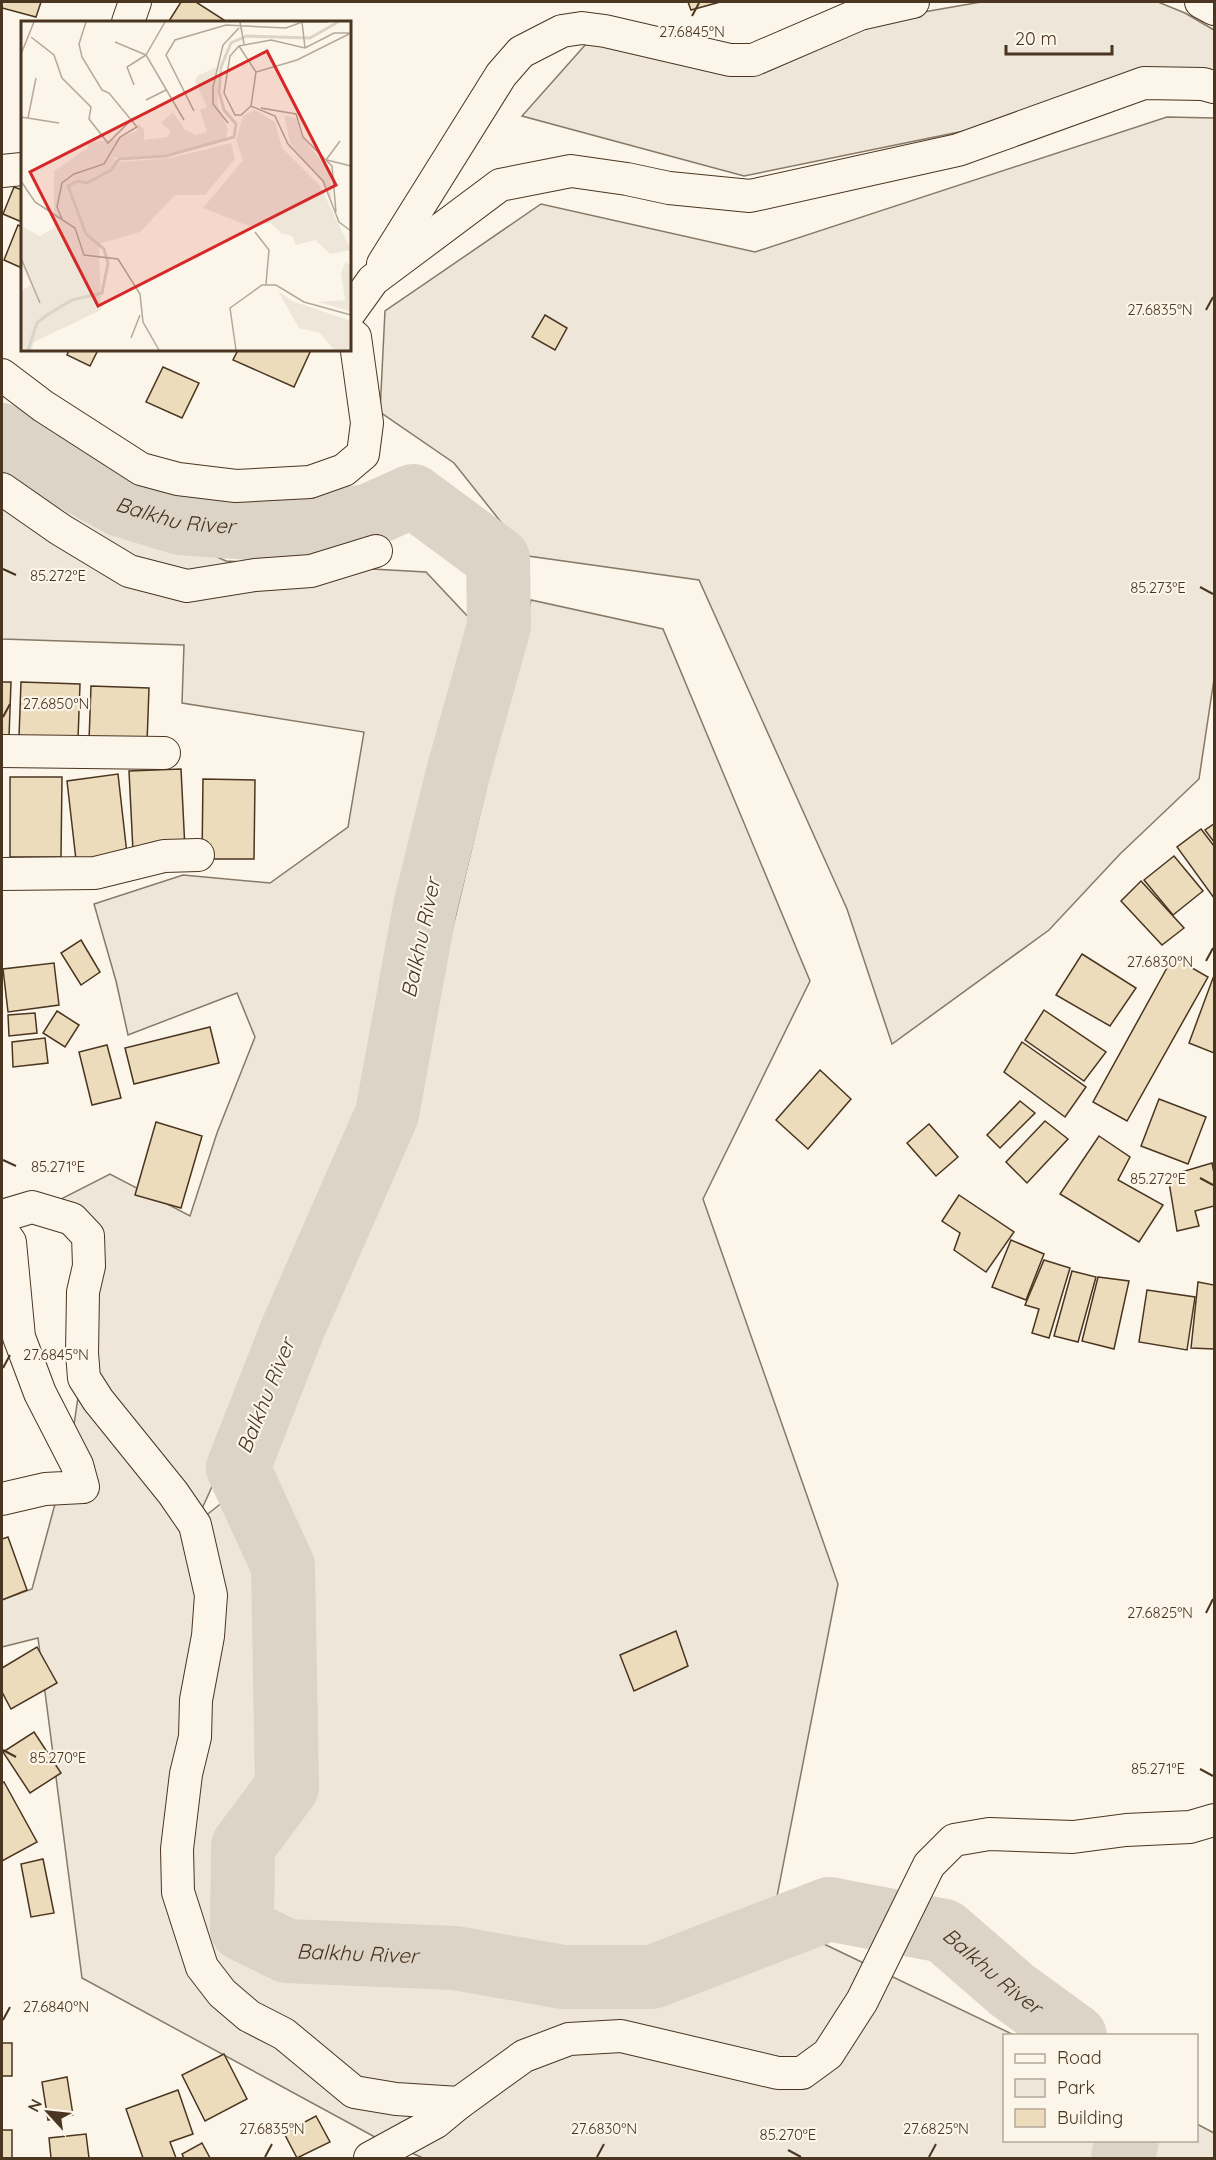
<svg xmlns="http://www.w3.org/2000/svg" width="1216" height="2160" font-family="Quicksand,sans-serif">
  <style>
    .green { fill: #ede6d9; stroke: #887966; stroke-width: 1.5 }
    .lines { fill: none; stroke-linecap: round; stroke-linejoin: round }
    .river { stroke: #dcd4c6; stroke-width: 64 }
    .building { fill: #ecdcbc; stroke: #4a3520; stroke-width: 1.5 }
    .minor-casing { stroke: #4a3520; stroke-width: 34 }
    .minor { stroke: #fbf6e9; stroke-width: 32 }
    .ticks { fill: none; stroke: #4a3520; stroke-width: 2 }
    .labels { text-anchor: middle; stroke-width: 4.5; stroke-linejoin: round; paint-order: stroke }
    .water-label { font-size: 21px; font-style: italic; fill: #4a3520; stroke: #fbf6e9 }
    .inset-river { fill: none; stroke: #dcd4c6; stroke-width: 3 }
    .inset-road { fill: none; stroke: #b4a999; stroke-width: 1.5 }
    .view { fill: #d62828; fill-opacity: 0.15; stroke: #d62828; stroke-width: 3 }
    .inset-edge { fill: none; stroke: #4a3520; stroke-width: 3 }
    .ticks-label { font-size: 15px; text-anchor: middle; fill: #4a3520; stroke: #fbf6e9; stroke-width: 4.5; stroke-linejoin: round; paint-order: stroke }
  </style>
  <rect width="100%" height="100%" fill="#fbf6e9"/>
  <g class="green">
    <polygon points="981,2 1158,2 1185,13 1214,30 1214,94 1128,88 1008,122 744,176 522,116 586,44 792,51 918,13"/>
    <polygon points="1167,117 1214,118 1214,679 1199,779 1120,854 1049,930 892,1044 847,909 699,580 528,556 454,463 380,412 385,311 541,204 755,252"/>
    <polygon points="2,459 226,561 426,572 488,638 433,844 377,1124 195,1524 260,1473 412,1098 531,600 663,629 810,981 703,1199 838,1584 772,1922 824,1944 1014,2035 1004,2036 1004,2140 1196,2140 1197,2124 1214,2133 1214,2158 423,2158 373,2136 82,1978 38,1638 2,1647 2,1600 32,1589 71,1445 102,1234 57,1201 110,1174 190,1216 217,1133 255,1037 237,993 128,1035 116,981 94,904 183,875 270,883 348,827 364,732 182,703 184,645 2,639"/>
  </g>
  <g class="lines">
    <g class="river">
      <path id="s1" d="M 2,435 L 46,464 L 121,505 L 180,523 L 265,529 L 368,516 L 413,496 L 498,559 L 499,626 L 458,773 L 425,907 L 387,1114 L 293,1328 L 238,1468 L 283,1566 L 287,1787 L 243,1846 L 242,1929 L 287,1951 L 455,1958 L 563,1977 L 652,1977 L 829,1909 L 944,1931 L 1012,1990 L 1075,2036"/>
      <polyline points="1123,2158 1127,2140"/>
    </g>
  </g>
  <g class="building">
    <polygon points="2,2 41,2 36,17 2,8"/>
    <polygon points="181,2 196,2 224,20 223,22 171,22 169,21"/>
    <polygon points="688,2 720,2 691,10"/>
    <polygon points="14,187 22,190 22,222 3,214"/>
    <polygon points="18,225 22,227 22,268 4,260"/>
    <polygon points="545,315 567,328 555,350 532,337"/>
    <polygon points="69,350 98,350 90,366 67,355"/>
    <polygon points="238,350 311,350 294,387 233,360"/>
    <polygon points="163,367 199,383 182,418 146,402"/>
    <polygon points="2,682 11,682 9,737 2,737"/>
    <polygon points="21,682 80,684 78,739 19,737"/>
    <polygon points="91,686 149,688 147,743 89,741"/>
    <polygon points="181,769 185,849 133,851 129,771"/>
    <polygon points="118,774 127,854 76,860 67,781"/>
    <polygon points="10,777 62,777 61,857 10,857"/>
    <polygon points="203,779 255,780 254,859 202,859"/>
    <polygon points="1214,824 1214,842 1205,830"/>
    <polygon points="1201,829 1214,846 1214,898 1177,847"/>
    <polygon points="1174,856 1203,891 1173,915 1144,880"/>
    <polygon points="1141,881 1184,928 1162,945 1121,901"/>
    <polygon points="81,940 100,972 81,985 61,953"/>
    <polygon points="1082,954 1136,988 1110,1026 1056,995"/>
    <polygon points="1173,957 1208,977 1127,1121 1093,1102"/>
    <polygon points="54,963 59,1005 8,1012 3,969"/>
    <polygon points="1213,978 1214,979 1214,1053 1189,1043"/>
    <polygon points="1044,1010 1106,1052 1084,1081 1025,1040"/>
    <polygon points="57,1011 79,1025 65,1047 43,1033"/>
    <polygon points="35,1013 37,1033 9,1036 8,1015"/>
    <polygon points="210,1027 219,1063 134,1084 125,1048"/>
    <polygon points="45,1038 48,1063 13,1067 12,1042"/>
    <polygon points="1022,1042 1086,1087 1065,1117 1004,1072"/>
    <polygon points="107,1045 121,1098 92,1105 79,1052"/>
    <polygon points="820,1070 851,1099 808,1149 776,1120"/>
    <polygon points="1159,1099 1206,1117 1188,1164 1141,1146"/>
    <polygon points="1020,1101 1035,1113 1000,1148 987,1135"/>
    <polygon points="1045,1121 1068,1139 1027,1183 1006,1162"/>
    <polygon points="156,1122 202,1136 181,1208 135,1195"/>
    <polygon points="929,1124 958,1157 936,1176 907,1143"/>
    <polygon points="1099,1136 1130,1157 1118,1180 1163,1205 1139,1242 1060,1194"/>
    <polygon points="1212,1163 1214,1173 1214,1206 1195,1211 1199,1226 1177,1231 1168,1176"/>
    <polygon points="959,1195 1014,1232 986,1272 954,1250 960,1233 942,1221"/>
    <polygon points="1011,1240 1044,1254 1026,1300 992,1287"/>
    <polygon points="1044,1260 1070,1268 1049,1338 1032,1333 1039,1309 1025,1305"/>
    <polygon points="1072,1271 1096,1277 1078,1342 1054,1336"/>
    <polygon points="1098,1277 1129,1281 1114,1349 1082,1341"/>
    <polygon points="1198,1282 1214,1285 1214,1349 1191,1348"/>
    <polygon points="1147,1290 1195,1297 1187,1350 1139,1342"/>
    <polygon points="8,1537 27,1590 2,1600 2,1539"/>
    <polygon points="676,1631 688,1666 634,1691 620,1655"/>
    <polygon points="37,1647 57,1683 11,1709 2,1692 2,1668"/>
    <polygon points="34,1732 61,1773 30,1793 3,1752"/>
    <polygon points="4,1782 37,1842 2,1861 2,1783"/>
    <polygon points="43,1859 54,1913 31,1917 21,1864"/>
    <rect x="2" y="2043" width="10" height="33"/>
    <polygon points="224,2054 247,2099 205,2121 182,2075"/>
    <polygon points="67,2077 73,2115 48,2120 42,2082"/>
    <polygon points="178,2090 193,2134 170,2142 176,2158 143,2158 126,2109"/>
    <polygon points="316,2116 330,2142 297,2158 284,2133"/>
    <rect x="2" y="2130" width="10" height="28"/>
    <polygon points="86,2134 89,2158 51,2158 49,2138"/>
    <polygon points="202,2143 210,2158 184,2158 182,2154"/>
  </g>
  <g class="lines">
    <defs>
      <g id="minor">
        <polyline points="1201,2 1214,9"/>
        <polyline points="128,22 135,2"/>
        <polyline points="2,171 22,169"/>
        <polyline points="383,264 501,75 521,52 562,31 582,28 605,31 730,60 753,60 860,14 913,2"/>
        <polyline points="350,312 373,280 500,185 571,171 627,179 669,188 750,196 958,150 1144,83 1203,84 1214,87"/>
        <polyline points="2,375 43,406 141,469 178,479 236,486 310,482 344,470 363,454 367,423 355,337 350,333"/>
        <polyline points="2,489 61,530 129,571 187,586 255,575 311,571 376,551"/>
        <polyline points="2,751 164,753"/>
        <polyline points="2,874 95,873 164,856 198,855"/>
        <polyline points="2,1216 32,1207 72,1219 88,1236 89,1266 83,1292 82,1353 84,1378 98,1400 173,1493 195,1525 211,1595 208,1636 196,1700 195,1737 186,1774 177,1849 178,1892 202,1967 222,1993 249,2016 284,2034 354,2092 396,2099 459,2103"/>
        <polyline points="2,1231 10,1242 19,1337 40,1393 77,1465 83,1487 45,1489 2,1499"/>
        <polyline points="370,2158 436,2122 459,2103 524,2056 569,2039 621,2036 778,2073 802,2073 828,2054 862,2001 929,1865 954,1840 989,1834 1073,1837 1126,1830 1190,1827 1214,1820"/>
      </g>
    </defs>
    <use href="#minor" class="minor-casing"/>
    <use href="#minor" class="minor"/>
  </g>
  <path class="ticks" d="M 692,16 L 699,3M 1206,310 L 1213,297M 3,569 L 16,575M 1200,587 L 1213,594M 3,717 L 10,704M 1206,961 L 1213,948M 3,1160 L 16,1166M 1200,1178 L 1213,1185M 3,1368 L 10,1355M 1206,1613 L 1213,1599M 3,1750 L 16,1757M 1200,1769 L 1213,1776M 3,2020 L 10,2007M 788,2150 L 801,2157M 265,2157 L 272,2144M 597,2157 L 604,2144M 929,2157 L 936,2144"/>
  <g class="labels">
    <g class="water-label">
      <text dy="7" stroke="none"><textPath href="#s1" startOffset="194">Balkhu River</textPath></text>
      <text transform="translate(421 938) rotate(-78)" y="7">Balkhu River</text>
      <text transform="translate(266 1396) rotate(-68)" y="7">Balkhu River</text>
      <text dy="7" stroke="none"><textPath href="#s1" startOffset="2102">Balkhu River</textPath></text>
      <text dy="7" stroke="none"><textPath href="#s1" startOffset="2768">Balkhu River</textPath></text>
    </g>
  </g>
  <g transform="translate(21 21)">
    <rect width="330" height="330" fill="#fbf6e9"/>
    <path d="M 196,46 L 197,86 L 207,109 L 204,119 L 144,134 L 91,137 L 99,141 L 149,137 L 210,122 L 214,138 L 184,174 L 154,174 L 119,211 L 78,223 L 80,289 L 13,321 L 11,329 L 0,329 L 0,270 L 10,264 L 0,242 L 0,205 L 19,215 L 33,207 L 33,150 L 68,126 L 64,121 L 91,119 L 116,110 L 117,103 L 123,108 L 123,119 L 146,116 L 150,111 L 140,102 L 152,91 L 164,109 L 175,114 L 186,111 L 179,89 L 186,86 L 174,60 L 176,55 ZM 234,89 L 254,101 L 261,127 L 299,165 L 330,229 L 309,233 L 294,219 L 275,224 L 271,215 L 260,212 L 250,202 L 228,205 L 182,187 L 222,139 L 215,119 L 222,95 ZM 263,94 L 275,97 L 281,116 L 309,150 L 311,181 L 300,159 L 269,122 ZM 325,241 L 330,245 L 330,291 L 298,281 L 324,279 L 320,252 ZM 257,270 L 271,280 L 330,300 L 330,329 L 313,329 L 299,312 L 278,307 Z" fill="#ede6d9"/>
    <path class="inset-river" d="M 7,329 L 16,302 L 26,294 L 51,279 L 81,272 L 87,242 L 83,228 L 65,213 L 47,165 L 57,160 L 66,162 L 90,149 L 98,138 L 145,135 L 213,116 L 215,103 L 203,89 L 198,71 L 200,46 L 210,22 L 226,15 L 289,17 L 317,1"/>
    <path class="inset-road" d="M 144,1 L 125,34 L 163,99M 219,1 L 223,23M 281,1 L 284,27M 330,12 L 313,12 L 284,27 L 250,19 L 218,25 L 209,35 L 203,72 L 214,94 L 220,94 L 230,85 L 254,95 L 267,123 L 302,160 L 318,201 L 330,210M 10,16 L 33,34 L 41,57 L 70,86 L 68,98 L 87,122 L 112,97M 94,21 L 125,34M 218,25 L 235,51M 0,33 L 13,1M 113,64 L 106,46 L 125,34M 125,79 L 145,69M 230,85 L 235,51 L 276,39 L 328,13M 240,87 L 275,93 L 282,116 L 311,145 L 315,191M 173,90 L 145,34 L 154,19 L 205,4 L 265,7 L 281,1 L 307,1M 0,96 L 38,102M 7,97 L 15,57M 207,102 L 192,83 L 192,66 L 202,24 L 218,7M 305,139 L 319,120M 306,139 L 330,145M 0,160 L 14,181 L 54,207 L 63,234 L 97,238 L 119,273 L 122,301 L 138,329M 41,198 L 36,186 L 41,162 L 53,153 L 83,143 L 99,116 L 116,106 L 88,72 L 81,69 L 61,36 L 58,23 L 65,1M 234,211 L 248,229 L 245,263M 0,237 L 19,282M 110,317 L 119,294M 215,329 L 209,287 L 241,264 L 255,264 L 283,281 L 330,294"/>
    <path class="view" d="M 246,30 L 315,164 L 77,285 L 9,151 Z"/>
    <rect width="330" height="330" class="inset-edge"/>
  </g>
  <g class="ticks-label">
    <text x="692" y="37">27.6845°N</text>
    <text x="1160" y="315">27.6835°N</text>
    <text x="58" y="581">85.272°E</text>
    <text x="1158" y="593">85.273°E</text>
    <text x="56" y="709">27.6850°N</text>
    <text x="1160" y="967">27.6830°N</text>
    <text x="58" y="1172">85.271°E</text>
    <text x="1158" y="1184">85.272°E</text>
    <text x="56" y="1360">27.6845°N</text>
    <text x="1160" y="1618">27.6825°N</text>
    <text x="58" y="1763">85.270°E</text>
    <text x="1158" y="1774">85.271°E</text>
    <text x="56" y="2012">27.6840°N</text>
    <text x="272" y="2134">27.6835°N</text>
    <text x="604" y="2134">27.6830°N</text>
    <text x="936" y="2134">27.6825°N</text>
    <text x="788" y="2140">85.270°E</text>
  </g>
  <rect width="1216" height="2160" fill="none" stroke="#4a3520" stroke-width="6"/>
  <rect x="1003" y="2034" width="195" height="108" fill="#fbf6e9" stroke="#b4a999" stroke-width="1.5"/>
  <rect x="1015" y="2054" width="30" height="9" fill="#fbf6e9" stroke="#b4a999" stroke-width="1.5"/>
  <text x="1057" y="2064" font-size="18" fill="#4a3520">Road</text>
  <rect x="1015" y="2079" width="30" height="18" fill="#ede6d9" stroke="#b4a999" stroke-width="1.5"/>
  <text x="1057" y="2094" font-size="18" fill="#4a3520">Park</text>
  <rect x="1015" y="2109" width="30" height="18" fill="#ecdcbc" stroke="#b4a999" stroke-width="1.5"/>
  <text x="1057" y="2124" font-size="18" fill="#4a3520">Building</text>
  <g transform="translate(48 2112) rotate(297)" stroke="#fbf6e9" stroke-width="4.5" paint-order="stroke">
  <path d="M0-4.5L10 22L0 15L-10 22Z" fill="#4a3520"/>
  <text y="-9" font-size="16" font-weight="bold" text-anchor="middle" fill="#4a3520">N</text>
  </g>
  <path d="M1006 45v9h106v-9" fill="none" stroke="#4a3520" stroke-width="3"/>
  <text x="1015" y="45" font-size="18" fill="#4a3520" stroke="#fbf6e9" stroke-width="4.5" paint-order="stroke">20 m</text>
</svg>
